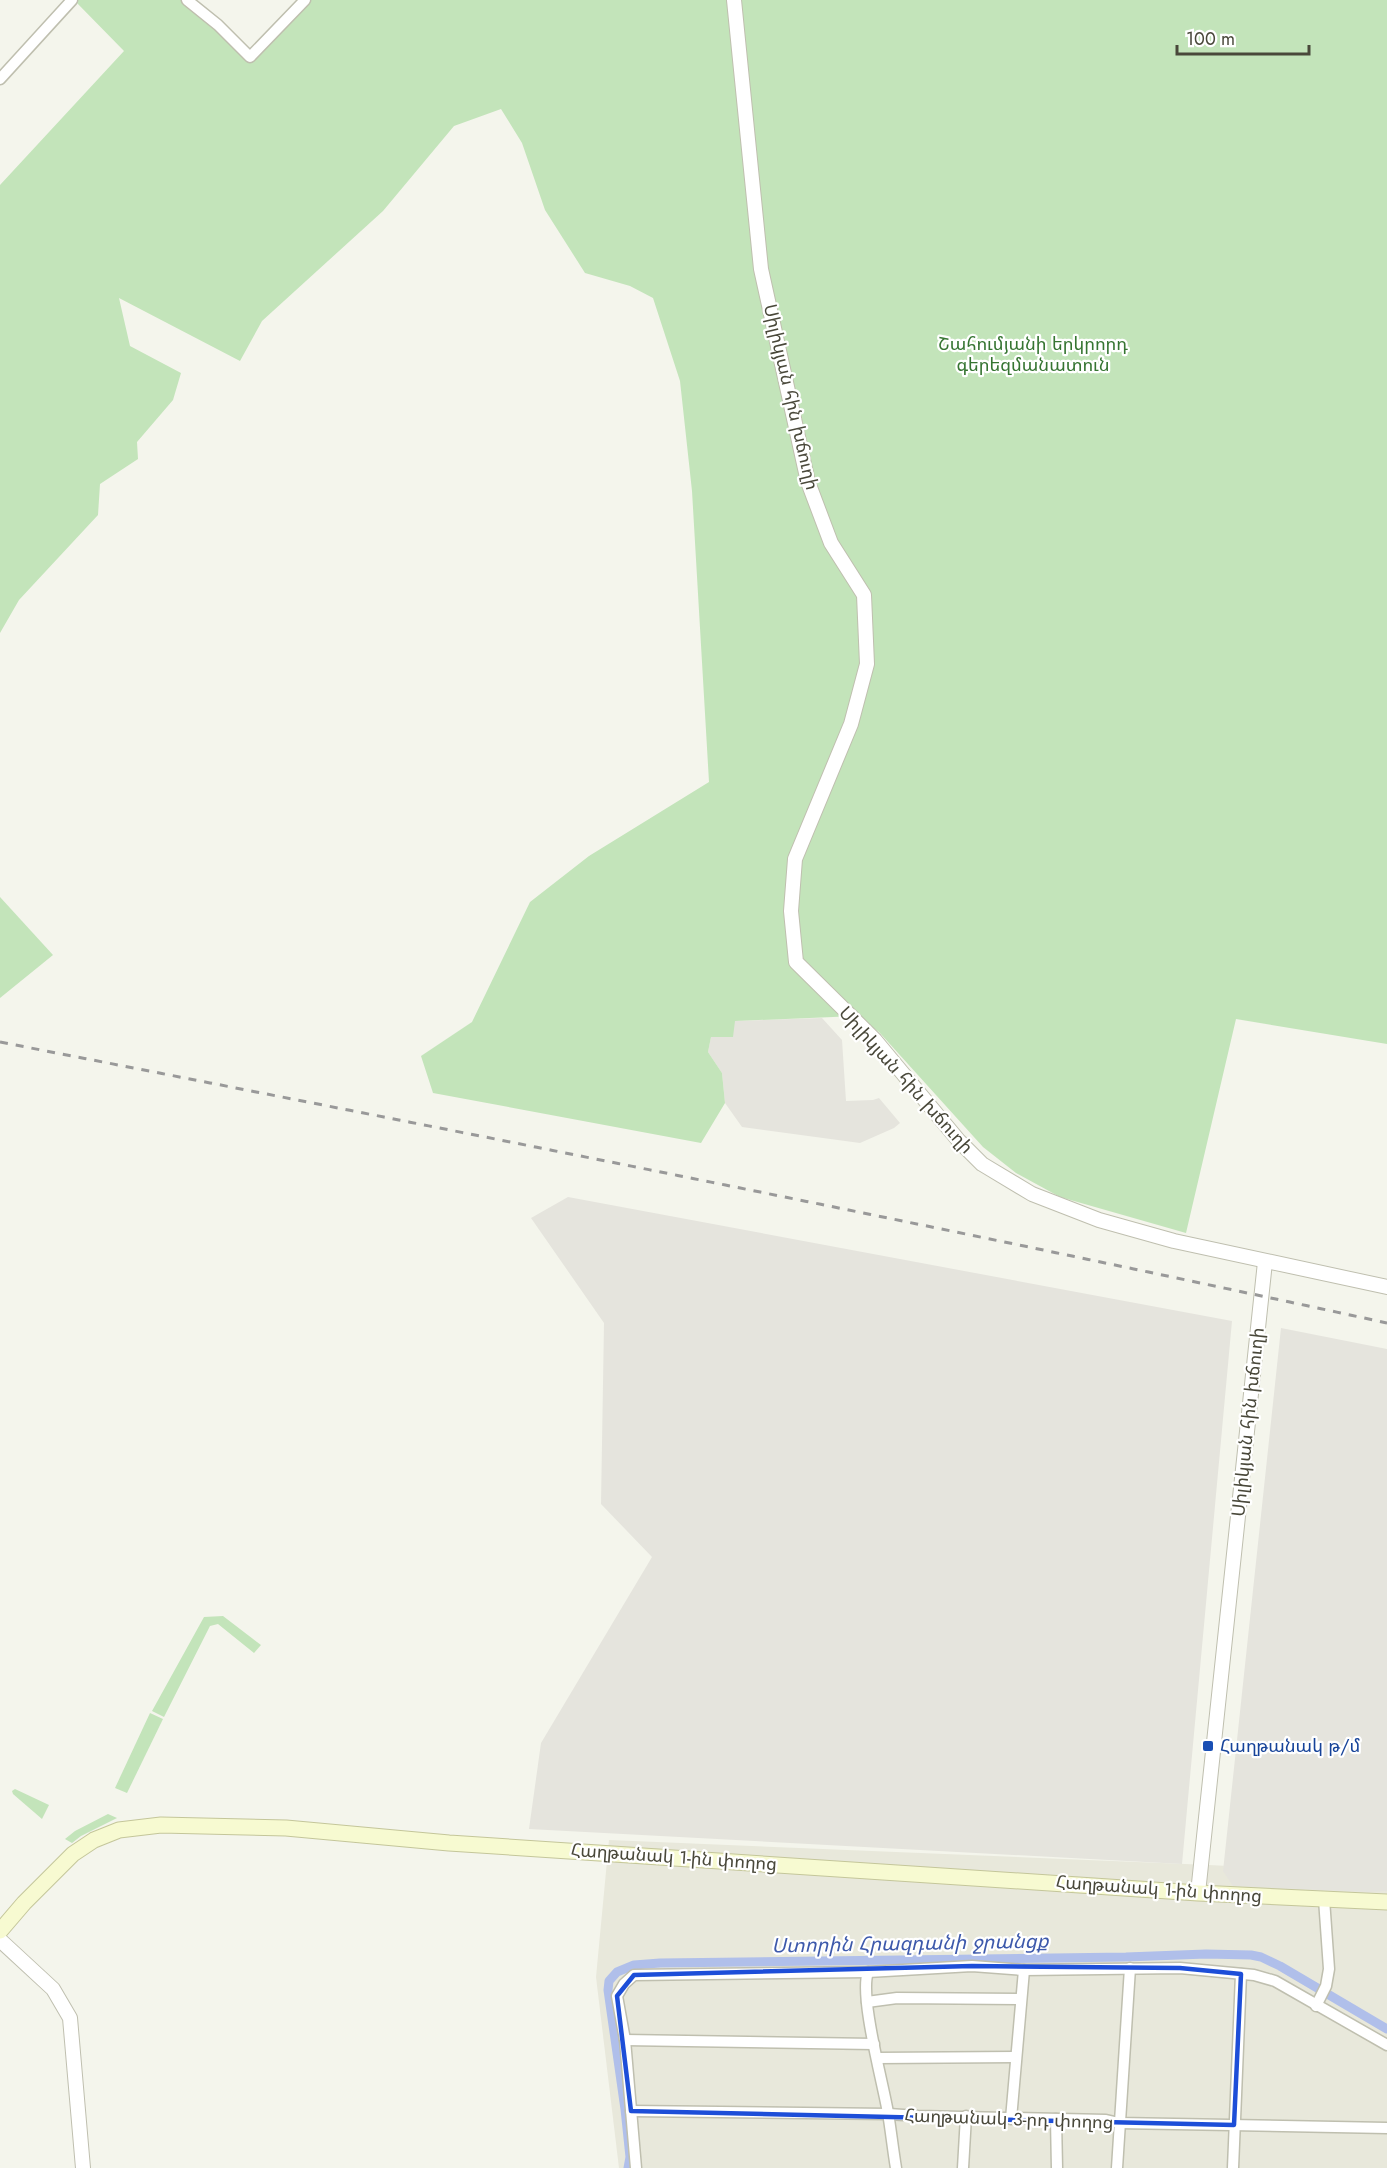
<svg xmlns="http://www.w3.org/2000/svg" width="1387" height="2168" font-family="Jost,'Noto Sans Armenian',sans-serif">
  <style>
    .residential { fill: #e8e8db }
    .industrial { fill: #e5e4dd }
    .green { fill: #c3e4ba }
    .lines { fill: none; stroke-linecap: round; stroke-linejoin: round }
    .canal { stroke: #b0bfea; stroke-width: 9 }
    .minor-casing { stroke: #bfbfaf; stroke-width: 13 }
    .tertiary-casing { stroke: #bfbfaf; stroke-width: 16 }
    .secondary-casing { stroke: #c4c69a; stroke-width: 17 }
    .minor { stroke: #fff; stroke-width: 10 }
    .tertiary { stroke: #fff; stroke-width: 14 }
    .secondary { stroke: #f7fad1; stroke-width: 15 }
    .rail { stroke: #999; stroke-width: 3; stroke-dasharray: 8 8; stroke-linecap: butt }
    .marked { fill: none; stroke: #1d4ed8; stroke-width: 4.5; stroke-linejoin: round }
    .transit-dot { fill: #1a4fb4; stroke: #fff; stroke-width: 2 }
    .labels { text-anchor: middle; stroke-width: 4.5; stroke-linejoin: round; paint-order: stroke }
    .park-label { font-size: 18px; fill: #367532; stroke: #fff }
    .street-label { font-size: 18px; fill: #49483a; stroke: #fff }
    .transit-label { font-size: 18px; fill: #164399; stroke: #fff; text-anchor: start }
    .water-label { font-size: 20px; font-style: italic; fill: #3d59ab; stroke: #fff }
  </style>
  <rect width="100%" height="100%" fill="#f4f5ec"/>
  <polygon class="residential" points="609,1840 1209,1865 1387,1874 1387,2168 619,2168 596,1977"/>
  <g class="industrial">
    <polygon points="822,1018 842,1040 846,1101 873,1100 879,1098 900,1123 894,1128 860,1143 742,1127 725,1103 722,1073 708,1052 711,1037 735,1021"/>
    <polygon points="568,1197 1232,1321 1182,1864 529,1829 541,1743 652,1557 601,1504 604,1323 531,1218"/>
    <polygon points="1281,1328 1387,1349 1387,1891 1369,1892 1233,1886 1223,1871"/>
  </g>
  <g class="green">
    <polygon points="78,0 184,0 245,57 301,0 1387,0 1387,1044 1236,1019 1186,1233 1060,1197 1016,1173 983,1147 879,1032 857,1016 735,1021 733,1037 711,1037 708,1052 722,1073 725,1103 701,1143 433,1093 421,1056 472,1022 530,902 589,856 709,782 692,491 680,381 653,298 630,286 585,273 545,210 522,143 501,109 454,126 383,211 262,321 240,361 119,298 130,346 181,373 173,400 137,442 138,459 100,484 98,515 19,600 0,633 0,185 124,51 76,2"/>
    <polygon points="0,897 53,955 0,998"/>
    <polygon points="223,1616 261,1645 254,1653 218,1624 210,1626 164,1717 152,1711 204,1617"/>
    <polygon points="150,1713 163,1719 127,1793 115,1788"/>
    <polygon points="15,1789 49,1805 42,1819 13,1794 12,1791"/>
    <polygon points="108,1814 117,1818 81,1836 72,1843 65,1839 75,1831"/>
  </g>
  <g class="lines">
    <polyline class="canal" points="628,2168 630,2157 625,2109 608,1990 609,1981 617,1972 634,1965 660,1963 1126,1957 1206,1954 1251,1955 1261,1957 1280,1966 1387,2029"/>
    <defs>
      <g id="minor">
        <polyline points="187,0 218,25 250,57 305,0"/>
        <polyline points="0,79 72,0"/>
        <path d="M 868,1972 C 859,1996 883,2083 888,2113 C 891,2131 893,2150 896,2168"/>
        <polyline points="867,2002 897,1998 1020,1999"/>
        <polyline points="1316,2006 1326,1986 1329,1969 1324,1899"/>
        <polyline points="625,2040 874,2044"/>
        <polyline points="878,2058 1015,2057"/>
        <polyline points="631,2111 889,2114 918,2116 1106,2120 1119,2123 1387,2128"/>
        <polyline points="1011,2119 1024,1970"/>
        <polyline points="1056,2119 1057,2168"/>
        <polyline points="636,2168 625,2040 617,1996 624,1984 634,1975 868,1972 972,1966 1024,1970 1180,1968 1254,1975 1275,1981 1387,2045"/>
        <polyline points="963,2168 966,2116"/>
        <polyline points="1117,2168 1130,1968"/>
        <polyline points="1233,2168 1241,1974"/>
      </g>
      <g id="tertiary">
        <polyline points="734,0 761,269 808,482 831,543 864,595 867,664 851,724 795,859 791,911 796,962 875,1040 959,1141 982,1164 1032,1194 1099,1220 1174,1241 1387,1287"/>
        <polyline points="1198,1893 1265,1262"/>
        <polyline points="0,1940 53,1989 70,2018 83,2168"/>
      </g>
      <polyline id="secondary" points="0,1931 24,1903 73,1854 94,1840 119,1830 161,1825 286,1828 449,1843 1198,1893 1387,1902"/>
    </defs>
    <use href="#minor" class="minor-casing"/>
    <use href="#tertiary" class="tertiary-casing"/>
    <use href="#secondary" class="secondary-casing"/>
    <use href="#minor" class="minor"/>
    <use href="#tertiary" class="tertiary"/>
    <use href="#secondary" class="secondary"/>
    <path class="rail" d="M 0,1042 C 463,1132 926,1223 1387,1323"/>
  </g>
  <path class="marked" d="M 972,1966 L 1180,1968 L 1241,1974 L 1234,2125 L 631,2111 L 617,1996 L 634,1975 Z"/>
  <rect class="transit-dot" x="1202" y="1740" width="12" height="12" rx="3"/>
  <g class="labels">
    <g class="park-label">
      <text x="1033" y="350">Շահումյանի երկրորդ<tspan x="1033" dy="21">գերեզմանատուն</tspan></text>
    </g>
    <g class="street-label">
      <text transform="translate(791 397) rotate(77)" y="6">Սիլիկյան հին խճուղի</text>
      <text transform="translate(906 1080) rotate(48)" y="6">Սիլիկյան հին խճուղի</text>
      <text transform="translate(1248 1422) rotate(-84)" y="6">Սիլիկյան հին խճուղի</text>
      <text transform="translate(674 1857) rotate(4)" y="6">Հաղթանակ 1-ին փողոց</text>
      <text transform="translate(1159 1889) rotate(4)" y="6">Հաղթանակ 1-ին փողոց</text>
      <text transform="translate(1009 2119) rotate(2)" y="6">Հաղթանակ 3-րդ փողոց</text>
    </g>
    <g class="transit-label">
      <text x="1220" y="1752">Հաղթանակ թ/մ</text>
    </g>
    <g class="water-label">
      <text transform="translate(910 1943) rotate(-1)" y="7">Ստորին Հրազդանի ջրանցք</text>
    </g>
  </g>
  <path d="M1177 45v9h132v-9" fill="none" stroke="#49483a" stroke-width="3"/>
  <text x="1186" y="45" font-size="18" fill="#49483a" stroke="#ffffff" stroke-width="4.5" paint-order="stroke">100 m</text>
</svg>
